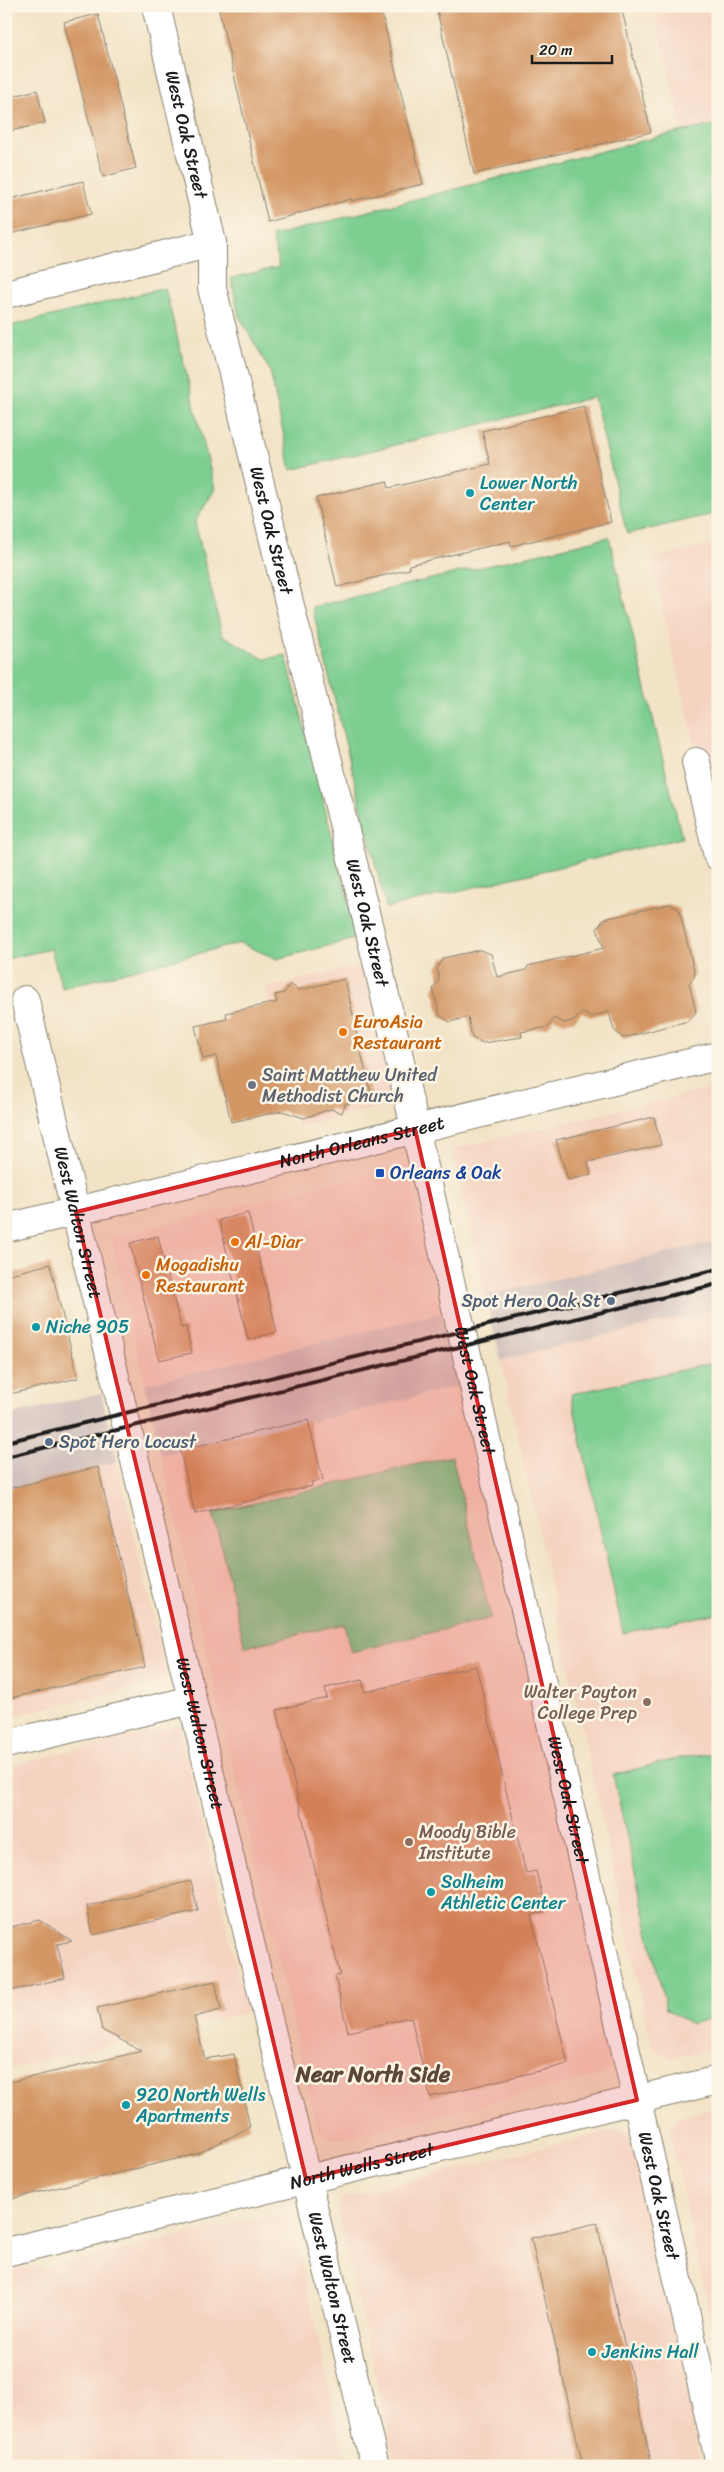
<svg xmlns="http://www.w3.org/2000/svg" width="724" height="2472" font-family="Sriracha,sans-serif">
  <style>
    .built { fill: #f5d3c1 }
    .industrial { fill: #d1c0bc }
    .green { fill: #7dce90; stroke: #4c7556 }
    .building { fill: #d39765 }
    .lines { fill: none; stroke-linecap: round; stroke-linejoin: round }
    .minor-casing { stroke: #878071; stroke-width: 30 }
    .minor { stroke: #fff; stroke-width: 28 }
    .rail { stroke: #1c1c1c; stroke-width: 4 }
    .marked { fill: #d62828; fill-opacity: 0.2; stroke: #d62828; stroke-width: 4; stroke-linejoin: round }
    .culture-dot { fill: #0f9aa8; stroke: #fcf5e5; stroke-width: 2 }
    .food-dot { fill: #e8710a; stroke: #fcf5e5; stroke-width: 2 }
    .worship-dot { fill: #6b7280; stroke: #fcf5e5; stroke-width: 2 }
    .transit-dot { fill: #1a4fb4; stroke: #fcf5e5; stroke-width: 2 }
    .service-dot { fill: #5c6f8a; stroke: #fcf5e5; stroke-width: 2 }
    .education-dot { fill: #8d6e63; stroke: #fcf5e5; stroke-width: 2 }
    .labels { text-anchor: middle; stroke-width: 5; stroke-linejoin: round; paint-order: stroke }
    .street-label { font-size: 18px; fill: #1c1c1c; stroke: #fcf5e5 }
    .culture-label { font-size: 18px; fill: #0d838f; stroke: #fcf5e5; text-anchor: start }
    .food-label { font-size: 18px; fill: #c56008; stroke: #fcf5e5; text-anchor: start }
    .worship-label { font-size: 18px; fill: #5b616d; stroke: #fcf5e5; text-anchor: start }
    .transit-label { font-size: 18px; fill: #164399; stroke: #fcf5e5; text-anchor: start }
    .service-label { font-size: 18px; fill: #4e5e75; stroke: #fcf5e5; text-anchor: end }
    .education-label { font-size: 18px; fill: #785e54; stroke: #fcf5e5; text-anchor: end }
    .district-label { font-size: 22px; font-weight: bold; fill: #5c4736; stroke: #fcf5e5 }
  </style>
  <rect width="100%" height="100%" fill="#fcf5e5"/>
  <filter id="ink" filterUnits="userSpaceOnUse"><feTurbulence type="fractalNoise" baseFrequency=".02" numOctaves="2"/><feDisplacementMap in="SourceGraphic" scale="10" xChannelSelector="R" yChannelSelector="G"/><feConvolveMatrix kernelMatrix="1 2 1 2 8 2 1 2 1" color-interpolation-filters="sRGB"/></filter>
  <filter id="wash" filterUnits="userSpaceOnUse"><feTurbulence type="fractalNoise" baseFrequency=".0096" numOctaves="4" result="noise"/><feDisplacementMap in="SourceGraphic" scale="20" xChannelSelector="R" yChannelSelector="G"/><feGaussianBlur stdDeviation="1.12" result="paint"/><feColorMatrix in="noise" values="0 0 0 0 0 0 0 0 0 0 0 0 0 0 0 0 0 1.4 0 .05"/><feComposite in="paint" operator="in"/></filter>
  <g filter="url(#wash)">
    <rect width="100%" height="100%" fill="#f2e3c6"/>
    <g class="built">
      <polygon points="653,6 718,6 718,124 683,132"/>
      <polygon points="718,543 718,752 698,756 650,559"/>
      <polygon points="363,965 394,1104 298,1126 266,988"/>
      <polygon points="718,1087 718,1241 485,1296 452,1149"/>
      <polygon points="408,1164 441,1313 145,1384 111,1237"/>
      <polygon points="718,1309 718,2047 671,2058 655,2050 651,2043 501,1360"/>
      <polygon points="458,1386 515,1647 521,1649 615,2045 614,2060 609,2071 606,2074 343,2139 333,2139 321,2135 317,2128 161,1455 308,1420 310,1423"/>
      <polygon points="117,1462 168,1680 6,1717 6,1489"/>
      <polygon points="179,1725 247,2012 6,2070 6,1766"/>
      <polygon points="718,2107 718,2352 670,2134 672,2126 676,2118"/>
      <polygon points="613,2130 624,2131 633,2140 694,2414 691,2422 701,2466 396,2466 337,2211 338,2203 342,2198"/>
      <polygon points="272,2215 287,2218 293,2227 347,2466 6,2466 6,2272 35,2265 44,2268"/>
    </g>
    <g class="industrial">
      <polygon points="718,1241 718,1309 501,1360 485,1296"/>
      <polygon points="441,1313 458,1386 309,1423 308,1420 161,1455 145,1384"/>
      <polygon points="101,1393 117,1462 6,1489 6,1416"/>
    </g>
    <g class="green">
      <polygon points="718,124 718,513 627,534 594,397 291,470 270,371 239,316 231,278 279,267 272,236 665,135"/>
      <polygon points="165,288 215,489 195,522 222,635 264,659 286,655 358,938 277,959 240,943 62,988 51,949 6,959 6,327"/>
      <polygon points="609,537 682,838 386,908 312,607"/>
      <polygon points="718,1362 718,1613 623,1633 571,1394"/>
      <polygon points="452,1456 491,1618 351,1652 344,1624 245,1647 213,1513"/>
      <polygon points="718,1753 718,2017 691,2024 666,2009 613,1775 679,1758"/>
    </g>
    <g id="blocks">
      <g class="building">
        <polygon points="218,6 380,6 423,184 352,201 351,199 268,222"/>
        <polygon points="436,6 621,6 651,132 474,174"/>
        <polygon points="98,14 136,168 103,177 64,22"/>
        <polygon points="37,90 45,123 6,132 6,98"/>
        <polygon points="83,181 91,214 6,235 6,200"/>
        <polygon points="584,406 611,522 511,546 510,541 409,565 410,569 337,587 316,498 387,481 389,488 490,464 482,431"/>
        <polygon points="669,904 679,909 695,975 689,984 696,1012 688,1021 623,1038 614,1030 609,1012 590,1017 582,1012 575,1020 564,1023 554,1018 548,1027 521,1032 522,1037 483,1043 472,1038 468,1017 450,1022 440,1016 433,989 439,980 437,968 443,958 480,950 491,954 497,977 526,970 528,966 604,948 597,929 604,919"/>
        <polygon points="345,979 353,1015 362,1021 355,1028 372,1098 345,1104 342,1113 331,1109 304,1118 282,1111 231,1122 216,1056 203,1059 195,1026 227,1019 226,1013 277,1002 275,995 284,993 290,984 299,990"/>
        <polygon points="654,1117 661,1145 588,1162 591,1175 568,1180 556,1140"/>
        <polygon points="248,1213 277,1332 248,1340 219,1220"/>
        <polygon points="158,1236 181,1328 186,1327 192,1353 159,1360 130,1243"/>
        <polygon points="50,1264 78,1378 6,1395 6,1275"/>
        <polygon points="308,1420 323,1480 311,1482 312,1486 195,1514 180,1450"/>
        <polygon points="98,1467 145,1667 6,1699 6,1489"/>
        <polygon points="476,1666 526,1873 536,1871 546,1911 531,1915 568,2064 430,2097 411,2017 348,2032 335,1976 340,1975 277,1710 327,1698 325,1688 362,1680 365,1692"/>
        <polygon points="191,1881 198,1911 93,1935 87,1906"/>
        <polygon points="40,1920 72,1941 57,1944 65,1978 6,1992 6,1928"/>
        <polygon points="215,1981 221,2010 194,2017 205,2059 234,2054 250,2127 197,2154 6,2200 6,2083 142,2051 102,2030 97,2008"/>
        <polygon points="597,2223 652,2466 583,2466 531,2238"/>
      </g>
    </g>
  </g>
  <g filter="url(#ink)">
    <use href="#blocks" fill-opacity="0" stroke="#878071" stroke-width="1"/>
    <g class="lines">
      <defs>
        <g id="minor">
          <path id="s1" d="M 156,6 L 212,243 L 212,288 L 377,961 L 718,2455"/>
          <polyline points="6,294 212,243"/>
          <polyline points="696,762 718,856"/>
          <path id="s2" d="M 25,1000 L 375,2466"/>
          <path id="s3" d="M 6,1228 L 718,1056"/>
          <polyline points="6,1744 192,1700"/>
          <path id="s4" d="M 6,2252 L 718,2080"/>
        </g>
      </defs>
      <use href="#minor" class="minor-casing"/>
      <use href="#minor" class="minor"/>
      <g class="rail">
        <polyline points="6,1442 718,1269"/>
        <polyline points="6,1457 718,1284"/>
      </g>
    </g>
  </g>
  <path class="marked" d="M 415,1129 L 637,2100 L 306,2179 L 76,1212 Z"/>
  <g class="culture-dot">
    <circle cx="470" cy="493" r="5"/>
    <circle cx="36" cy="1327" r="5"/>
    <circle cx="431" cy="1892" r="5"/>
    <circle cx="126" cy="2105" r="5"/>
    <circle cx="592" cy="2352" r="5"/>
  </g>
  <g class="food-dot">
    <circle cx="343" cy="1032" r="5"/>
    <circle cx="235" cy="1242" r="5"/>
    <circle cx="146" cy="1275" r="5"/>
  </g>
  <circle class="worship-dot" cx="252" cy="1085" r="5"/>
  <rect class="transit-dot" x="375" y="1168" width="10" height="10" rx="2.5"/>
  <g class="service-dot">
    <circle cx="611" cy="1301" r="5"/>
    <circle cx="49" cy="1442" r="5"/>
  </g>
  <g class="education-dot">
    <circle cx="647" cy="1702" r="5"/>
    <circle cx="409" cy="1842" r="5"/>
  </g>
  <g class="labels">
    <g class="street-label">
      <text dy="6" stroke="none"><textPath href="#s1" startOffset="132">West Oak Street</textPath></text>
      <text dy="6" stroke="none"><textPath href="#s1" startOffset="538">West Oak Street</textPath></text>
      <text dy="6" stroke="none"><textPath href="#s1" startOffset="942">West Oak Street</textPath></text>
      <text dy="6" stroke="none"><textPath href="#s3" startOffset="366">North Orleans Street</textPath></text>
      <text dy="6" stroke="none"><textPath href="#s2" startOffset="229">West Walton Street</textPath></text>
      <text dy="6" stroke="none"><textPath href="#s1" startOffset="1422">West Oak Street</textPath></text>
      <text dy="6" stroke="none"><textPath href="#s2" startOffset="754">West Walton Street</textPath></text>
      <text dy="6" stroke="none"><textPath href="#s1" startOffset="1842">West Oak Street</textPath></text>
      <text dy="6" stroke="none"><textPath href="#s4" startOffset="366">North Wells Street</textPath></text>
      <text dy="6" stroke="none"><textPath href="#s1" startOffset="2248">West Oak Street</textPath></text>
      <text dy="6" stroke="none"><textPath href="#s2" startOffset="1324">West Walton Street</textPath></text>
    </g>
    <g class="culture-label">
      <text x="480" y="489">Lower North<tspan x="480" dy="21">Center</tspan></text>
      <text x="46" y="1333">Niche 905</text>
      <text x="441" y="1888">Solheim<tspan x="441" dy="21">Athletic Center</tspan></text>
      <text x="136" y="2101">920 North Wells<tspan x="136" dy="21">Apartments</tspan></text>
      <text x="602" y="2358">Jenkins Hall</text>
    </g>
    <g class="food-label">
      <text x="353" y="1028">EuroAsia<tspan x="353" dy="21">Restaurant</tspan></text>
      <text x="245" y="1248">Al-Diar</text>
      <text x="156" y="1271">Mogadishu<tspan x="156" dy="21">Restaurant</tspan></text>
    </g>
    <g class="worship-label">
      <text x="262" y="1081">Saint Matthew United<tspan x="262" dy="21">Methodist Church</tspan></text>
    </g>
    <g class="transit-label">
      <text x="390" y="1179">Orleans &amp; Oak</text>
    </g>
    <g class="service-label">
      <text x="601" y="1307">Spot Hero Oak St</text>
      <text x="59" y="1448" text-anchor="start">Spot Hero Locust</text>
    </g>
    <g class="education-label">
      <text x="637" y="1698">Walter Payton<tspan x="637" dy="21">College Prep</tspan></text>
      <text x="419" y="1838" text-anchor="start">Moody Bible<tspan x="419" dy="21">Institute</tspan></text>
    </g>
    <g class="district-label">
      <text x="373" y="2082">Near North Side</text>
    </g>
  </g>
  <rect width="724" height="2472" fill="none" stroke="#fcf5e5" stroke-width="25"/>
  <path d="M532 55v8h80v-8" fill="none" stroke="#1c1c1c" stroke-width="2.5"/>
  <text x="539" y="55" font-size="15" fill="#1c1c1c" stroke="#fcf5e5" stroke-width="4" paint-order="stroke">20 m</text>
</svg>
